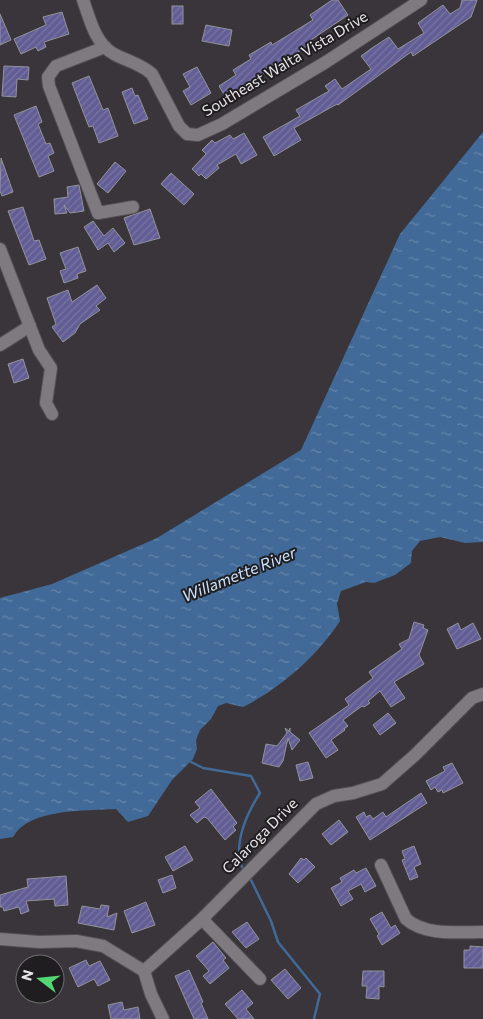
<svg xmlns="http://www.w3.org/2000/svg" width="483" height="1019" font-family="Commissioner,sans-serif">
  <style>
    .water { fill: url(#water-ripples) }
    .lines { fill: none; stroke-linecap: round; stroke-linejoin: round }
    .stream { stroke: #416a98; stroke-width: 2.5 }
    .building { fill: url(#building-hatch); stroke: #93939a }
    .minor-casing { stroke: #545155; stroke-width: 14 }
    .minor { stroke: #7f7a80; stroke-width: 12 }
    .labels { text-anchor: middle; stroke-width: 4; stroke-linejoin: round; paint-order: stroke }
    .street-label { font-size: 15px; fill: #e9e6e9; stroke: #1f1d1f }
    .water-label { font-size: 16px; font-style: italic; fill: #c9e1fd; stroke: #1f1d1f }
  </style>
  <defs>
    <pattern id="water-ripples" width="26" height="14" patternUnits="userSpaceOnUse" patternTransform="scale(1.25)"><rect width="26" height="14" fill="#416a98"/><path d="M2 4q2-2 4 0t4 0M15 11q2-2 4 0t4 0" fill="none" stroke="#6686ab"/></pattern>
    <pattern id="building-hatch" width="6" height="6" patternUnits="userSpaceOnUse" patternTransform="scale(1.25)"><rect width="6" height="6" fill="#625e95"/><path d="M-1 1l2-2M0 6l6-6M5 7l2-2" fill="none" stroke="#7875a4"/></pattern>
  </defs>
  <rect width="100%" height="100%" fill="#39353a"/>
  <path class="water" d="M 483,132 L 483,542 L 465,543 L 440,537 L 420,541 L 412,551 L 411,563 L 395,575 L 374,583 L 366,582 L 341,591 L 337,604 L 340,621 C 317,656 281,688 243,707 L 226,703 L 218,706 L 211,719 L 200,730 L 196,740 L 197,749 L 193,759 L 172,780 L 148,816 L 128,822 L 116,809 C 86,811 29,808 13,837 L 0,839 L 0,598 L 52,584 L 157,538 L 301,450 L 400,234 Z"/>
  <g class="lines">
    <g class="stream">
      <path d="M 191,762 L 203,768 L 251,776 L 260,793 C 247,813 233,843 242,867"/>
      <polyline points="251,880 271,921 278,942 320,994 314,1019"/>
    </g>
  </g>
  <g class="building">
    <polygon points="332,0 338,0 348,15 311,40 312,43 226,98 219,86 236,75 233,70 251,59 249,55 271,42 272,45 313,20 310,15"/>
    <polygon points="462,0 477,0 471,17 413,56 411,52 338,105 337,104 294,128 301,140 274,156 263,137 300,116 296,110 329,91 325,86 335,79 342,89 371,69 361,56 372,48 389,37 398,49 424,33 418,23 443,5 450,14 460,8"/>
    <rect x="172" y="6" width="11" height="18"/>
    <polygon points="62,12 69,34 44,42 46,47 38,51 36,47 21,54 14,39 46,25 43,17"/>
    <polygon points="0,14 11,40 0,45"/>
    <polygon points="206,25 232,30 229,46 202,41"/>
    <polygon points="4,66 29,67 28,80 17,79 16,97 2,96"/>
    <polygon points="197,67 211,93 191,105 183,91 190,87 183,74"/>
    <polygon points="89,76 103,110 108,108 118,136 99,143 93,126 89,127 72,83"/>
    <polygon points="132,88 135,96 138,95 148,119 134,124 122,92"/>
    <polygon points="36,106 42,122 38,124 46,144 50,143 54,153 48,156 54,171 39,177 14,115"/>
    <polygon points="244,133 257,155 241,164 236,154 217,165 219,168 206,179 201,174 199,176 192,169 206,154 202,150 212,140 215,143 230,135 233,139"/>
    <polygon points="1,158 13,192 2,196 0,191"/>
    <polygon points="115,162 126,171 108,193 97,184"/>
    <polygon points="171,173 194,194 184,205 161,184"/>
    <polygon points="79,185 84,211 70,213 64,205 67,213 55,214 54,199 68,197 67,187"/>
    <polygon points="23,207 34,241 39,240 46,259 29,265 8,211"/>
    <polygon points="150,209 160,238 134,245 124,218"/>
    <polygon points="93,221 104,236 113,228 125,243 114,252 108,243 98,250 84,227"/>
    <polygon points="78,247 86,271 77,274 78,278 64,283 60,271 66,269 60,253"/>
    <polygon points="97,285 106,298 96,306 100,310 80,324 75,333 63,342 52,327 56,324 47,298 68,290 72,302"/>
    <polygon points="23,359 29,378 14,383 8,364"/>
    <polygon points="414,622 424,625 423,628 428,630 419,655 424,664 394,682 405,698 391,707 380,691 368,701 370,703 364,707 362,706 343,720 348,726 344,729 345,730 331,740 338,750 326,758 309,733 349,705 345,699 373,678 369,672 402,649 399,644 409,639"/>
    <polygon points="458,623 461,630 473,623 481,639 457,649 447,629"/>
    <polygon points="388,713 396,723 380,735 373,725"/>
    <polygon points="285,728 289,731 290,728 290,732 300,740 292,750 288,738 283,761 279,767 262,763 266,744 277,746 287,733"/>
    <polygon points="308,762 313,778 300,781 296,765"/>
    <polygon points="452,763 463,783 443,793 442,790 438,792 435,787 431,790 426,781 445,771 443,767"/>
    <polygon points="211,789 237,823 233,827 236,830 225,840 207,818 204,817 197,823 190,815 200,808 195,802"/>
    <polygon points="421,793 427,803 370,840 356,817 364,812 366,817 370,815 373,819 383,812 386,817"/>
    <polygon points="339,820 348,832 331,845 322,834"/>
    <polygon points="185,846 193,860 173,871 165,857"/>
    <polygon points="414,846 421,864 414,867 418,877 410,880 402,860 405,859 402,851"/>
    <polygon points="301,858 304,860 306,858 315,867 298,883 289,874"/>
    <polygon points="366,868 376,886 365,892 361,884 348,891 353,899 341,906 331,888 342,882 340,878 354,870 356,873"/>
    <polygon points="172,875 176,888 163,893 158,880"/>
    <polygon points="66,876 68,905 55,906 54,899 26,901 29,911 21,914 19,907 4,911 3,907 0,907 0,895 28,887 27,879"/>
    <polygon points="146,902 155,925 132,933 124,911"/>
    <polygon points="101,905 109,906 107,917 117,913 114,930 78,923 82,906 100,909"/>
    <polygon points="382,912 391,928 395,925 400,933 382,945 377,936 379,934 370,919"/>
    <polygon points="247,922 259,939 246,948 232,932"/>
    <polygon points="213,942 226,958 223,960 229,968 210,984 203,976 209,971 196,956"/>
    <polygon points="470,946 483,947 483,968 464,968 464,950 470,950"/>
    <polygon points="86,960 89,966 100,961 110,980 98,986 94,979 78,987 69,968"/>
    <polygon points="285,969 301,988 288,999 271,980"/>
    <polygon points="189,970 203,1002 201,1003 208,1019 194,1019 175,976"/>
    <polygon points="363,971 384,971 384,987 379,986 379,999 366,998 367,986 362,986"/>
    <polygon points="242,990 253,1003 246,1009 254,1019 238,1019 225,1004"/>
    <polygon points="122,1002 124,1010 138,1007 140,1019 111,1019 108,1005"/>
  </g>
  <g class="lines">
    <defs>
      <g id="minor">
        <path d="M 83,0 C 90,19 95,44 114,54 C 127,61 141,64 152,74 L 179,126 L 187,134 L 198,135 L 222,124 L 326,62 L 421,0"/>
        <polyline points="105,47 56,66 48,77 49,86 98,213 133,207"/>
        <polyline points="0,249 39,350 51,368 46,403 52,414"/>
        <polyline points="0,345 30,326"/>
        <path d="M 381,865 L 406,919 C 425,936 458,932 483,932"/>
        <polyline points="202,919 260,979"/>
        <polyline points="0,939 39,942 76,941 103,946 144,971"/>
        <polyline points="144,971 202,919 316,804 334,796 353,793 382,784 415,755 472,698 483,694"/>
        <polyline points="144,971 151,994 163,1019"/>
      </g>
    </defs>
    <use href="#minor" class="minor-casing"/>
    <use href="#minor" class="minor"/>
  </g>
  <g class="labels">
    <g class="street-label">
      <text transform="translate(285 64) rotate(-31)" y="5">Southeast Walta Vista Drive</text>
      <text transform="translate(260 836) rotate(-45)" y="5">Calaroga Drive</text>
    </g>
    <g class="water-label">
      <text transform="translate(239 574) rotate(-22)" y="6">Willamette River</text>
    </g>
  </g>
  <g transform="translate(40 979) rotate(286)"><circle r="24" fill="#1f1d1f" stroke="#706d70"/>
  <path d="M0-4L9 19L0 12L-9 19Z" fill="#53d673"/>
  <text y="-8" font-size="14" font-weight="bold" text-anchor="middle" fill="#e9e6e9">N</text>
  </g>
</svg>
